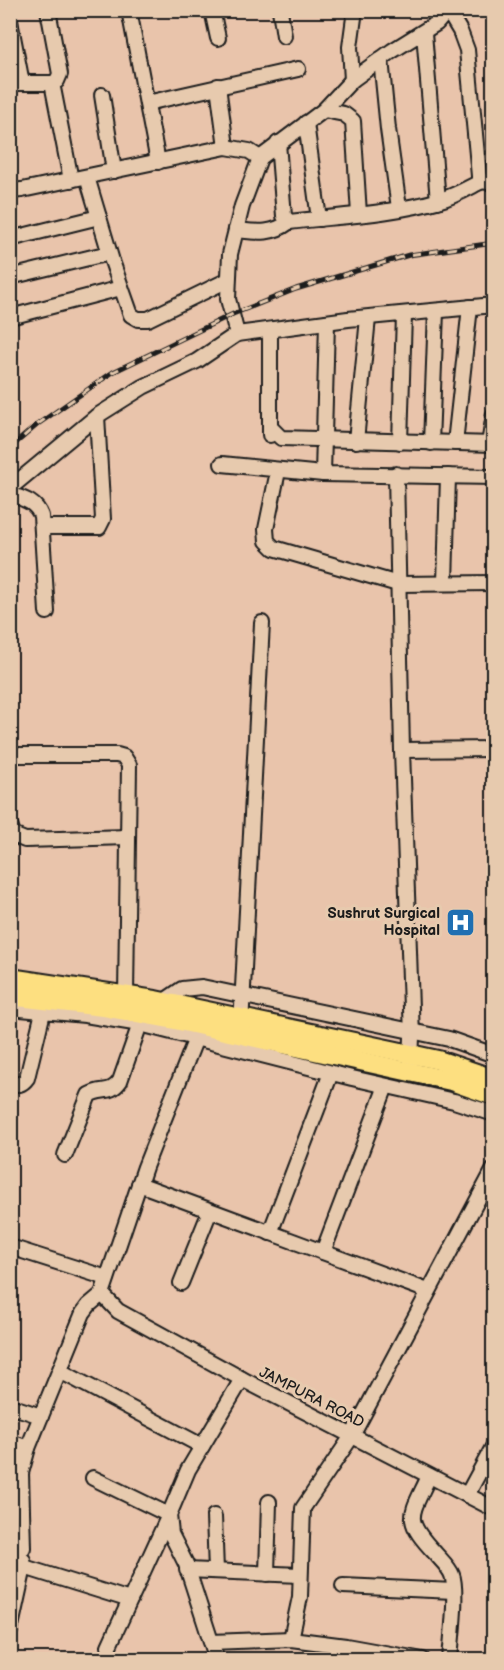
<svg xmlns="http://www.w3.org/2000/svg" width="504" height="1670" font-family="'Balsamiq Sans',sans-serif">
  <style>
    .lines { fill: none; stroke-linecap: round; stroke-linejoin: round }
    .minor-casing { stroke: #1c1c1c; stroke-width: 18 }
    .major-casing { stroke: #1c1c1c; stroke-width: 22 }
    .minor { stroke: #e7caae; stroke-width: 14 }
    .major { stroke: #fddf80; stroke-width: 18 }
    .rail-casing { stroke: #1c1c1c; stroke-width: 5 }
    .rail { stroke: #e7caae; stroke-width: 3; stroke-dasharray: 9; stroke-linecap: butt }
    .labels { text-anchor: middle; stroke-width: 6; stroke-linejoin: round; paint-order: stroke }
    .poi-label { font-size: 15px; font-weight: bold; fill: #1c1c1c; stroke: #e7caae; text-anchor: end }
    .street-label { font-size: 15px; fill: #1c1c1c; stroke: #e7caae }
  </style>
  <rect width="100%" height="100%" fill="#e9c4ab"/>
  <filter id="ink" filterUnits="userSpaceOnUse"><feTurbulence type="fractalNoise" baseFrequency=".0167" numOctaves="2"/><feDisplacementMap in="SourceGraphic" scale="12" xChannelSelector="R" yChannelSelector="G"/><feConvolveMatrix kernelMatrix="1 2 1 2 8 2 1 2 1" color-interpolation-filters="sRGB"/></filter>
  <g filter="url(#ink)">
    <g class="lines">
      <defs>
        <g id="minor">
          <polyline points="48,10 60,74 57,81 52,83 71,180"/>
          <polyline points="129,10 158,162"/>
          <polyline points="212,10 218,38"/>
          <polyline points="280,10 284,36"/>
          <polyline points="448,11 460,31 467,50 479,176 482,181 494,183"/>
          <polyline points="10,21 22,83"/>
          <polyline points="424,33 438,201"/>
          <polyline points="381,59 388,129 399,208"/>
          <polyline points="352,80 350,47 355,10"/>
          <polyline points="10,83 52,83"/>
          <polyline points="218,86 226,147"/>
          <polyline points="102,95 114,171"/>
          <polyline points="147,103 298,69"/>
          <polyline points="324,110 344,114 353,121 359,214"/>
          <polyline points="306,123 319,219"/>
          <path d="M 278,143 L 284,216 L 289,222 C 339,216 392,214 440,200 C 455,196 468,188 482,181"/>
          <polyline points="87,177 112,261 131,315 138,319 148,319 228,280"/>
          <polyline points="10,191 22,190 226,147 249,151 260,158"/>
          <path d="M 236,230 C 256,232 272,235 289,222"/>
          <polyline points="10,239 99,217"/>
          <polyline points="10,277 109,253"/>
          <polyline points="10,317 121,288"/>
          <polyline points="237,334 348,319 494,305"/>
          <polyline points="270,427 281,438 494,444"/>
          <polyline points="270,435 270,330"/>
          <polyline points="356,441 368,318"/>
          <polyline points="400,442 404,315"/>
          <polyline points="431,443 436,311"/>
          <polyline points="455,443 470,307"/>
          <polyline points="489,444 494,414"/>
          <polyline points="222,464 323,474 494,477"/>
          <polyline points="278,471 266,529 267,541 274,548 398,584 494,583"/>
          <polyline points="323,474 327,322"/>
          <polyline points="396,474 402,750 412,1037 411,1063"/>
          <polyline points="10,488 97,416 143,387 197,361 237,334 228,299 230,254 242,206 260,158 324,110 352,80 392,51 437,23 448,10"/>
          <path d="M 10,494 C 24,499 36,502 41,516 L 47,612"/>
          <polyline points="42,527 99,527 103,519 97,416"/>
          <polyline points="445,583 448,476"/>
          <polyline points="402,750 494,749"/>
          <polyline points="10,755 117,755 124,757 129,765 126,996"/>
          <polyline points="10,825 13,835 25,840 128,837"/>
          <polyline points="163,1002 182,989 202,987 449,1039 494,1055"/>
          <polyline points="10,1008 85,1015 140,1024 352,1078 454,1101 494,1114"/>
          <polyline points="201,1017 196,1038 145,1167 102,1294 118,1311 242,1379 494,1509"/>
          <polyline points="241,1026 262,623"/>
          <path d="M 10,1083 C 18,1085 22,1085 27,1078 L 43,1012"/>
          <path d="M 65,1155 L 89,1095 C 102,1087 110,1095 120,1081 L 140,1024"/>
          <polyline points="139,1184 428,1291"/>
          <polyline points="270,1233 331,1073"/>
          <polyline points="10,1247 107,1278"/>
          <polyline points="323,1252 386,1086"/>
          <polyline points="181,1283 210,1211"/>
          <polyline points="60,1371 202,1446"/>
          <polyline points="10,1406 41,1416"/>
          <polyline points="10,1442 28,1448"/>
          <path d="M 429,1476 C 411,1516 402,1518 435,1553 C 441,1560 449,1567 452,1575 C 458,1591 451,1641 450,1660"/>
          <polyline points="93,1478 169,1515 109,1646"/>
          <polyline points="467,1495 494,1445"/>
          <polyline points="214,1516 216,1571"/>
          <polyline points="10,1549 23,1548 21,1473 28,1448 83,1313 89,1305 102,1294"/>
          <polyline points="24,1567 130,1600"/>
          <polyline points="187,1570 300,1575"/>
          <polyline points="267,1574 269,1502"/>
          <polyline points="343,1586 454,1591"/>
          <polyline points="10,1631 24,1567 23,1560"/>
          <polyline points="291,1639 300,1597 303,1508 352,1436 494,1169"/>
          <polyline points="211,1642 291,1639 346,1646 423,1660"/>
          <polyline points="217,1660 186,1564 171,1534 169,1515 188,1470 242,1379"/>
        </g>
        <g id="major">
          <polyline points="10,978 155,1000 392,1050 438,1060 494,1079"/>
          <polyline points="10,996 103,1007 175,1020 451,1081 494,1096"/>
        </g>
      </defs>
      <use href="#minor" class="minor-casing"/>
      <use href="#major" class="major-casing"/>
      <use href="#minor" class="minor"/>
      <use href="#major" class="major"/>
      <defs>
        <polyline id="rail" points="10,448 38,424 113,372 233,314 296,289 409,255 494,243"/>
      </defs>
      <use href="#rail" class="rail-casing"/>
      <use href="#rail" class="rail"/>
    </g>
  </g>
  <defs>
    <symbol id="hospital-square" viewBox="-11 -11 22 22"><rect x="-9" y="-9" width="18" height="18" rx="4" fill="#1f6fb2" stroke="#e7caae"/><path d="M-5-5h3v3.5h4V-5h3V5h-3V1.5h-4V5h-3Z" fill="#fff"/></symbol>
  </defs>
  <g fill-rule="evenodd">
    <use href="#hospital-square" x="444" y="906" width="33" height="33"/>
  </g>
  <g class="labels">
    <g class="poi-label">
      <text x="440" y="918">Sushrut Surgical<tspan x="440" dy="17">Hospital</tspan></text>
    </g>
    <g class="street-label">
      <text transform="translate(312 1397) rotate(27)" y="5">JAMPURA ROAD</text>
    </g>
  </g>
  <rect width="504" height="1670" fill="none" stroke="#e7caae" stroke-width="36"/>
  <rect x="18" y="18" width="468" height="1634" fill="none" stroke="#1c1c1c" stroke-width="2" filter="url(#ink)"/>
</svg>
